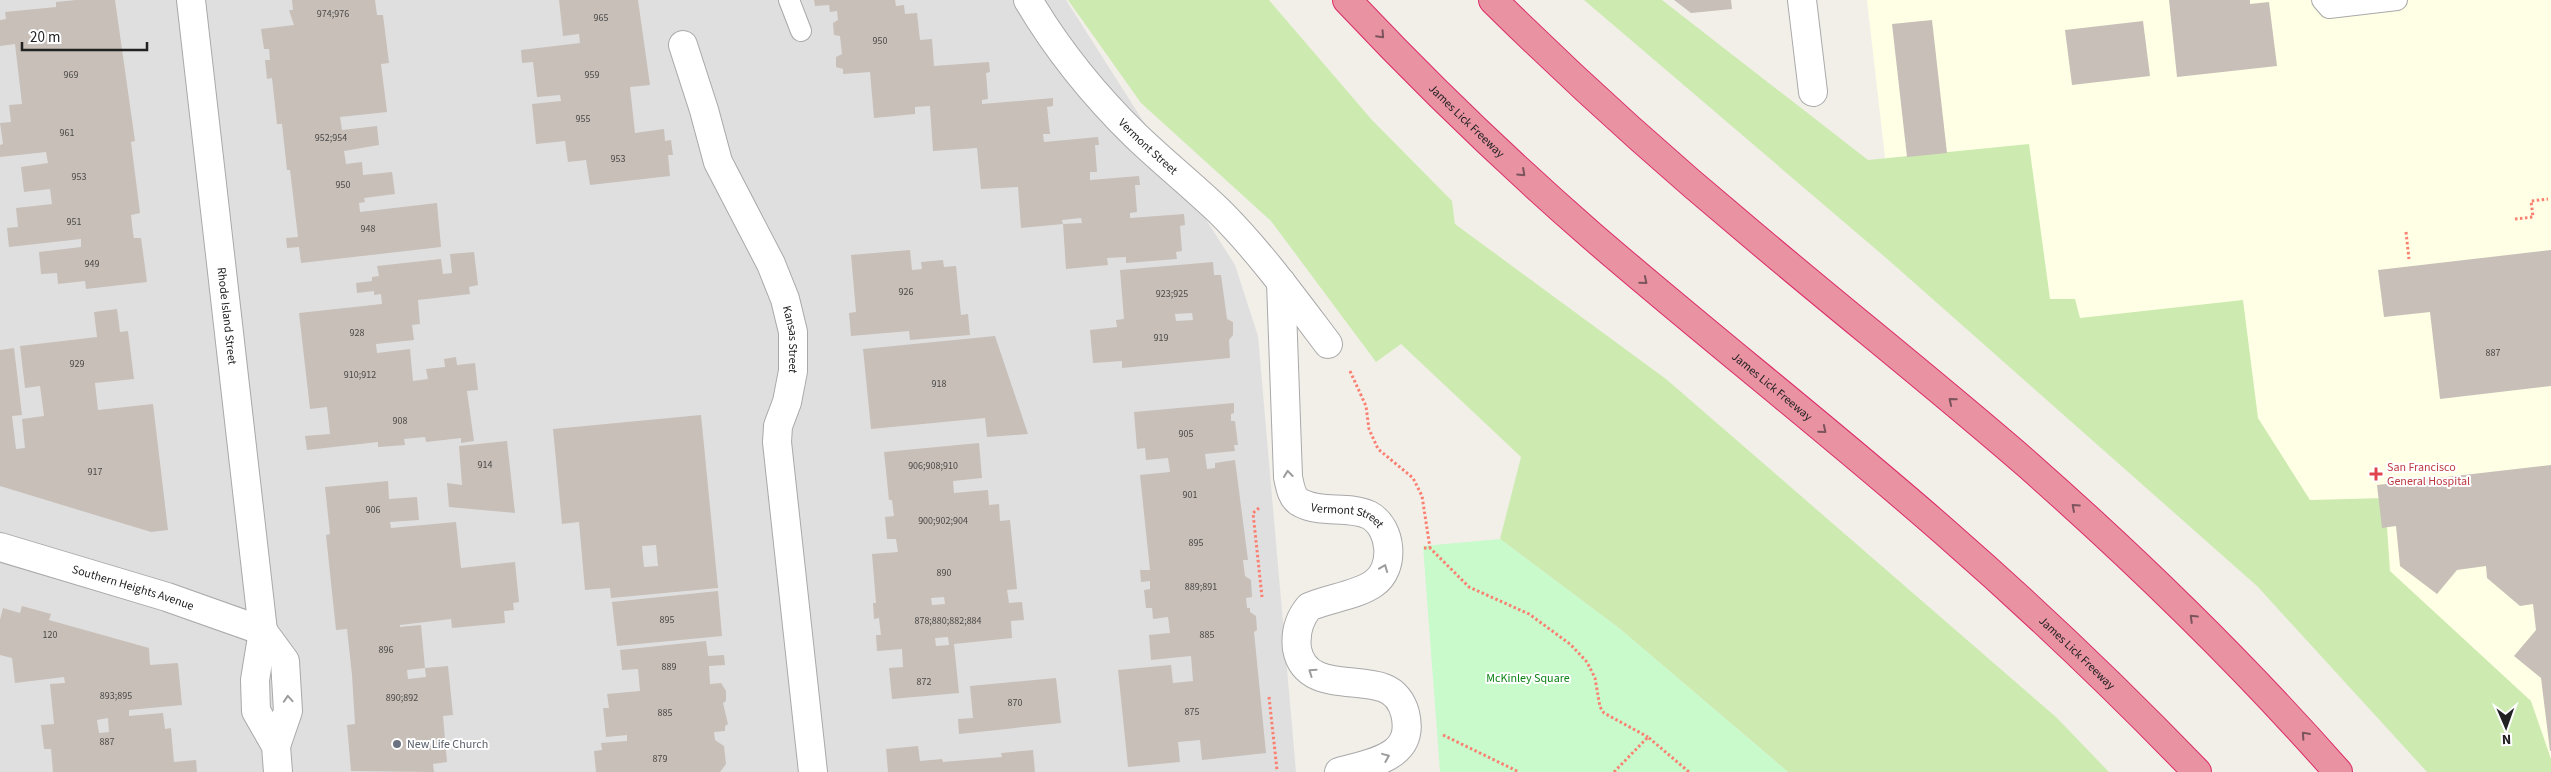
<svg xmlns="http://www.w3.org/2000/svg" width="2551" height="772" font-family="'Source Sans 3',sans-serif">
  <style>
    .residential { fill: #e0dfdf }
    .education { fill: #ffffe5 }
    .grass { fill: #cdebb0 }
    .park { fill: #c8facc }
    .building { fill: #c7bfb8; fill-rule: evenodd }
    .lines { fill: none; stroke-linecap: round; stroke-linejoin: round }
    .lane-casing { stroke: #a9a9a9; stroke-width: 22 }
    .street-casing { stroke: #a9a9a9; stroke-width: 30 }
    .highway-casing { stroke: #dc2a67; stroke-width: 30 }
    .path { stroke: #fa8072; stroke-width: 3; stroke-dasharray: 2.5 2.5; stroke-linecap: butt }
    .lane { stroke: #fff; stroke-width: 20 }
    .street { stroke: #fff; stroke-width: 28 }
    .highway { stroke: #e892a2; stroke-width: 28 }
    .oneway { stroke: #7b545c }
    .oneway2 { stroke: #9c9c9c }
    .health-dot { fill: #e0444e; stroke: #fff; stroke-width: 2 }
    .worship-dot { fill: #6b7280; stroke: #fff; stroke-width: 2 }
    .labels { text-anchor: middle; stroke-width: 4; stroke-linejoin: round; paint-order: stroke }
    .number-label { font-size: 10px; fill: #4b4948 }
    .street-label { font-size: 12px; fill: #222; stroke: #fff }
    .health-label { font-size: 12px; fill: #be3a42; stroke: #fff; text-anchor: start }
    .park-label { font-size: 12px; fill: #0c8416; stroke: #fff }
    .worship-label { font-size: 12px; fill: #5b616d; stroke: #fff; text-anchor: start }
  </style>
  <rect width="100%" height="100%" fill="#f2efe9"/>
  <polygon class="residential" points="0,0 1066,0 1235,265 1258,336 1296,772 0,772"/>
  <polygon class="education" points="1867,0 2551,0 2551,772 1887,175"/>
  <g class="grass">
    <polygon points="1068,0 1269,0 1372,120 1452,201 1455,224 1666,379 2056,717 2109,772 1788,772 1620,629 1500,539 1521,457 1401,344 1376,362 1271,221 1141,103"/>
    <polygon points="1584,0 1662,0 1868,160 2029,144 2050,299 2075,299 2080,318 2243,300 2258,418 2310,500 2385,498 2390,571 2531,701 2551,759 2551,772 2427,772 2257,586 1885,257"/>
  </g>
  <polygon class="park" points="1500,539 1620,629 1788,772 1440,772 1423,546"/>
  <g class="building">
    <polygon points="76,0 115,0 135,141 131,142 140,213 131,215 133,233 134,238 141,238 147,282 86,289 85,281 58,284 57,273 41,274 39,252 81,247 81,239 9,247 7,228 18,227 16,208 52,204 50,189 24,192 21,167 48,163 46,152 0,157 0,145 3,144 0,123 11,122 9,105 22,104 15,44 0,46 0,20 6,19 5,12 56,7 56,2"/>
    <polygon points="292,0 375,0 377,15 383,15 389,63 381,64 387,112 340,117 342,130 377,126 379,145 344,151 346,164 362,162 363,175 392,172 395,194 364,198 365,202 359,203 360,212 437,203 441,247 301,263 299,247 287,248 286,238 298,237 290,170 287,170 282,124 277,124 272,78 267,79 265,60 270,60 269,49 264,49 261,29 294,25 289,10 293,10"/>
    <polygon points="559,0 638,0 650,85 630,87 635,133 664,129 665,141 671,140 673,155 668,155 670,176 590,185 586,160 568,162 565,141 536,144 532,104 561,101 560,95 537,97 533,62 522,63 521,50 580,43 579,34 563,36"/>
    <path d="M 814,0 L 895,0 L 896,6 L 904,5 L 905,14 L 917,13 L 920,40 L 932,39 L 934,66 L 989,62 L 990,72 L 986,73 L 988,99 L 982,100 L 982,104 L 1053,98 L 1053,106 L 1047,107 L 1050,134 L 1043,134 L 1044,142 L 1098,137 L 1099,145 L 1095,145 L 1097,172 L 1090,172 L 1090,180 L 1139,176 L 1140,185 L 1135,185 L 1137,212 L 1130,213 L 1130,218 L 1184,214 L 1185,225 L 1180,226 L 1182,251 L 1176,252 L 1177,259 L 1126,263 L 1126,257 L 1107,258 L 1108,265 L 1066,269 L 1063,224 L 1021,228 L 1018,187 L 981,189 L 977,148 L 933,151 L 930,106 L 915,107 L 915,114 L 874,118 L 870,72 L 843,74 L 843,69 L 836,67 L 836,57 L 842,54 L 840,36 L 834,35 L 833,23 L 838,20 L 837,11 L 830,12 L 829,5 L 815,6 ZM 1081,218 L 1082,223 L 1063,224 L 1062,220 Z"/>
    <polygon points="1674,0 1731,0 1732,9 1691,13"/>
    <polygon points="2169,0 2250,0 2250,4 2269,2 2277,66 2177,77"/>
    <polygon points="1932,20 1947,153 1907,157 1892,24"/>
    <polygon points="2143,21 2150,76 2072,85 2065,30"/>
    <polygon points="910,250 912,270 922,269 921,262 943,260 944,267 956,266 961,315 968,314 970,335 910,340 909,331 851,336 849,313 856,312 851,255"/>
    <polygon points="2551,250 2551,386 2440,399 2430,312 2384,317 2378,270"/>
    <polygon points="474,252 478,285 469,287 470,294 418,300 420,324 412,325 414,340 376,344 377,353 410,349 413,381 428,379 426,369 445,367 444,359 456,357 457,365 475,363 478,390 467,391 474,441 461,443 461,438 426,442 425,437 404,439 405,445 378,447 378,442 307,450 305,436 330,434 327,407 310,409 299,313 382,304 381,294 374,295 374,291 357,293 356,283 372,281 372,277 379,276 377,266 441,259 443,274 452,273 450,254"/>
    <path d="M 1213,262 L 1214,275 L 1221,275 L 1227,319 L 1233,322 L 1233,335 L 1229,340 L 1230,358 L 1122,368 L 1122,361 L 1093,363 L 1090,330 L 1117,327 L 1116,320 L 1124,319 L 1120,270 ZM 1192,313 L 1193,320 L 1176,321 L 1175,314 Z"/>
    <polygon points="117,309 120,332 128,331 134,379 95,383 98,410 153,404 168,530 151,532 0,486 0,350 14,348 22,415 12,416 16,449 25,448 22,419 44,416 40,386 25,388 20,346 97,337 94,312"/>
    <polygon points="995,336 1028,434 987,437 985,418 871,429 863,349"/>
    <polygon points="1234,403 1234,413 1231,414 1231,421 1235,421 1238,445 1234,445 1235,451 1205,454 1207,469 1215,468 1215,463 1235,460 1248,560 1243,560 1245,576 1251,580 1252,597 1246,598 1247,608 1250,608 1250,612 1256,616 1257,630 1254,632 1266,753 1202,760 1200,740 1178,742 1180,762 1128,767 1118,670 1171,665 1173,683 1193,681 1191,656 1151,660 1149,635 1170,633 1168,617 1153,619 1152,608 1146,608 1144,590 1150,589 1150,581 1141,582 1140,570 1150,570 1140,475 1170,472 1168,458 1146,460 1145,448 1137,449 1134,412"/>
    <path d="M 701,415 L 718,588 L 611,598 L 610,588 L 585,590 L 579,522 L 562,524 L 553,429 ZM 656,545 L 658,566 L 644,567 L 642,546 Z"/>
    <polygon points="507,441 515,513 449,507 447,483 462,485 459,446"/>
    <path d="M 979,443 L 982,478 L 953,481 L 954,493 L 988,490 L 989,505 L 999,504 L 1000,521 L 1010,520 L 1017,589 L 1007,590 L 1009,603 L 1022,602 L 1024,620 L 1011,621 L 1012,638 L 954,644 L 959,693 L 892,699 L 889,668 L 903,667 L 902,649 L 877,651 L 876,635 L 881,635 L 879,618 L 874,619 L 873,603 L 876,603 L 872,554 L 898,552 L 896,539 L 887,539 L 885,517 L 894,516 L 892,500 L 889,500 L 884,452 ZM 944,597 L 945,604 L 932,605 L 931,598 ZM 948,637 L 949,645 L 936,646 L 935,638 Z"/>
    <polygon points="2551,465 2551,751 2550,751 2541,678 2514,656 2536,630 2533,604 2520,606 2487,578 2486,566 2457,570 2437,594 2400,566 2396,526 2382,528 2377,485"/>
    <polygon points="388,481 389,499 417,497 419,520 390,522 391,528 456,522 461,568 515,562 519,602 513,603 514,610 504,611 505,623 452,628 451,619 400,625 400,627 421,625 425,668 407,670 408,679 426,677 425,668 448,666 453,715 443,716 447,762 433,764 434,772 351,771 347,725 355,724 352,675 347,629 336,630 326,535 330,534 325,487"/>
    <polygon points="718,591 722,636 617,646 612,602"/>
    <path d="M 22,606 L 51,614 L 49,620 L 149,648 L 150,665 L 178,663 L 182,705 L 129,710 L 129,716 L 163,713 L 165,729 L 171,728 L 174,762 L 196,760 L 197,772 L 53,772 L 51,749 L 44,749 L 41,725 L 54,724 L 50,684 L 65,683 L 64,677 L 15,683 L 12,658 L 0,655 L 0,620 L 3,608 L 20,613 ZM 108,718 L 109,732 L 99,733 L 97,720 Z"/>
    <polygon points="706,641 708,656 724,655 725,665 709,666 710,684 721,683 726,691 726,701 723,703 728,724 725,726 725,731 714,732 715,740 724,746 726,764 720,772 596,772 594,751 602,750 601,743 627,741 627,735 606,737 603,708 609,708 607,694 640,691 638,669 622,670 620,650"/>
    <polygon points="1056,678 1061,723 959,734 958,719 973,718 970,686"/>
    <polygon points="918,746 920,761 942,759 943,762 1002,757 1001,753 1033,750 1035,772 888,772 886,749"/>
  </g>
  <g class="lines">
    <defs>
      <g id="lane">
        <polyline points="789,0 801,31"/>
        <polyline points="2322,0 2329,8 2397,0"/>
      </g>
      <g id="street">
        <path id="s1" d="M 191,0 L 263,631 L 255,680 L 256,711 L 276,746 L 278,772"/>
        <path id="s2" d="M 1028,0 C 1057,49 1095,96 1136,136 C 1163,162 1193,186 1220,212 C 1260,252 1294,299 1328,344"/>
        <polyline points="1802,0 1813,92"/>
        <path id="s3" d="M 683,45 L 704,110 L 718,162 L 771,264 L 785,299 L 793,332 L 793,371 L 787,402 L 778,426 L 777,442 L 813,772"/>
        <path id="s4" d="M 1281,282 L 1288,477 C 1290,487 1292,499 1301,503 C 1322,514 1348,505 1369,515 C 1392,527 1396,569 1373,584 C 1355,596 1329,598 1309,607 C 1299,619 1295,633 1297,649 C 1305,691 1355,677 1384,688 C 1395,692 1402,702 1405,713 C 1416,758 1371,763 1339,772"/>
        <path id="s5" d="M 0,547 L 167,597 L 263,631"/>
        <polyline points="263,631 285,661 288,711 276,746"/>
      </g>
      <g id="highway">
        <path id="s6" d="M 1347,0 C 1425,83 1507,162 1592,236 C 1709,337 1831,432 1946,533 C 2033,609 2117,689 2197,772"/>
        <path d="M 1493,0 C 1575,81 1660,158 1749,232 C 1841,310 1936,385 2027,464 C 2137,561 2241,662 2338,772"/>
      </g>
    </defs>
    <use href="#lane" class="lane-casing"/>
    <use href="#street" class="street-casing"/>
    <use href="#highway" class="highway-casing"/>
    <g class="path">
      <polyline points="2515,219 2533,217 2531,201 2548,199"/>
      <polyline points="2406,232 2409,259"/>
      <polyline points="1350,371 1366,406 1369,429 1378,449 1413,478 1422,496 1430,548"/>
      <polyline points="1259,508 1253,513 1262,597"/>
      <polyline points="1424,548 1430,548 1469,587 1529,614 1570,644 1587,662 1595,678 1600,707 1604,713 1648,737"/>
      <polyline points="1269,697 1277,770"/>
      <polyline points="1443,735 1519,772"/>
      <polyline points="1614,772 1648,737 1689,772"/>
    </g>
    <use href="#lane" class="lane"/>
    <use href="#street" class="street"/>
    <use href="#highway" class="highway"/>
  </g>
  <defs><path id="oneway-chevron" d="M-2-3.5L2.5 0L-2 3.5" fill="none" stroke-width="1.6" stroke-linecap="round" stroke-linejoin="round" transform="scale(1.25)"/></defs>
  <g class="oneway">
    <use href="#oneway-chevron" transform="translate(1381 35) rotate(47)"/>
    <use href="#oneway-chevron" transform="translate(1522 173) rotate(43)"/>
    <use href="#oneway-chevron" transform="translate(1644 281) rotate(40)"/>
    <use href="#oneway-chevron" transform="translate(1952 401) rotate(-140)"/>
    <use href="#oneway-chevron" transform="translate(1823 430) rotate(40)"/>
    <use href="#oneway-chevron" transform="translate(2075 507) rotate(-138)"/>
    <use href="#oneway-chevron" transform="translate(2193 618) rotate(-136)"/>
    <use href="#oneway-chevron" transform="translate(2305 735) rotate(-131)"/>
  </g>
  <g class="oneway2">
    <use href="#oneway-chevron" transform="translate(1288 474) rotate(-96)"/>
    <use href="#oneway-chevron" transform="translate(1384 568) rotate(-68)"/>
    <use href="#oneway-chevron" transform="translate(1312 672) rotate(-145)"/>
    <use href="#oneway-chevron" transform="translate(288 699) rotate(-94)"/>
    <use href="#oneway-chevron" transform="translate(1386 757) rotate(-22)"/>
  </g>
  <path class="health-dot" d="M2373.5 466.5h5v5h5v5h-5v5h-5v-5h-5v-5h5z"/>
  <circle class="worship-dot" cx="397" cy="744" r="5"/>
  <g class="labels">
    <g class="number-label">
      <text x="333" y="17">974;976</text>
      <text x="601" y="21">965</text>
      <text x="880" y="44">950</text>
      <text x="71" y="78">969</text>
      <text x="592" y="78">959</text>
      <text x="583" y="122">955</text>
      <text x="67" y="136">961</text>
      <text x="331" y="141">952;954</text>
      <text x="618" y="162">953</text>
      <text x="79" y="180">953</text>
      <text x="343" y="188">950</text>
      <text x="74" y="225">951</text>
      <text x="368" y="232">948</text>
      <text x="92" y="267">949</text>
      <text x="906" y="295">926</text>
      <text x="1172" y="297">923;925</text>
      <text x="357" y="336">928</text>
      <text x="1161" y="341">919</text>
      <text x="2493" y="356">887</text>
      <text x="77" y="367">929</text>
      <text x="360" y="378">910;912</text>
      <text x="939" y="387">918</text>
      <text x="400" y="424">908</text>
      <text x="1186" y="437">905</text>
      <text x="485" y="468">914</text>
      <text x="933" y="469">906;908;910</text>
      <text x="95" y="475">917</text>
      <text x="1190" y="498">901</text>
      <text x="373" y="513">906</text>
      <text x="943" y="524">900;902;904</text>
      <text x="1196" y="546">895</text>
      <text x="944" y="576">890</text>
      <text x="1201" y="590">889;891</text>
      <text x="667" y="623">895</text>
      <text x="948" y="624">878;880;882;884</text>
      <text x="50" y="638">120</text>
      <text x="1207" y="638">885</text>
      <text x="386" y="653">896</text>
      <text x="669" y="670">889</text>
      <text x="924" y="685">872</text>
      <text x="116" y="699">893;895</text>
      <text x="402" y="701">890;892</text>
      <text x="1015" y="706">870</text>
      <text x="1192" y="715">875</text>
      <text x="665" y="716">885</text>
      <text x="107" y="745">887</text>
      <text x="660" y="762">879</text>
    </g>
    <g class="street-label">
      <text dy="4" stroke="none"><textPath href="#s6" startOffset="170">James Lick Freeway</textPath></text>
      <text dy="4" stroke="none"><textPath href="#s2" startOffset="190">Vermont Street</textPath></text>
      <text dy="4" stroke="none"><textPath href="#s1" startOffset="318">Rhode Island Street</textPath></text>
      <text dy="4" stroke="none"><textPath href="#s3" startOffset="316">Kansas Street</textPath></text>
      <text dy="4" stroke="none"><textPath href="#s6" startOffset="575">James Lick Freeway</textPath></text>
      <text dy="4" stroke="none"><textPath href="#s4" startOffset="274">Vermont Street</textPath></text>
      <text dy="4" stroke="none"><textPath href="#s5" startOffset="139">Southern Heights Avenue</textPath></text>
      <text dy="4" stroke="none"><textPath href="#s6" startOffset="980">James Lick Freeway</textPath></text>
    </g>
    <g class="health-label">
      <text x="2387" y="471">San Francisco<tspan x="2387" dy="14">General Hospital</tspan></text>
    </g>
    <g class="park-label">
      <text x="1528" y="682">McKinley Square</text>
    </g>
    <g class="worship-label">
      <text x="407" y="748">New Life Church</text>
    </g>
  </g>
  <g transform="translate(2506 727) rotate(178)" stroke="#ffffff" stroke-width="4" paint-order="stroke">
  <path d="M0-4L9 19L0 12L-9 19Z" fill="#222222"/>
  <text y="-8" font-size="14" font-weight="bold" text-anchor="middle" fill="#222222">N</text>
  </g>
  <path d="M22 42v8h125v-8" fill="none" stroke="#222222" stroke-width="2.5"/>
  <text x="30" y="42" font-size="15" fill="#222222" stroke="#ffffff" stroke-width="4" paint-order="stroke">20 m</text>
</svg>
